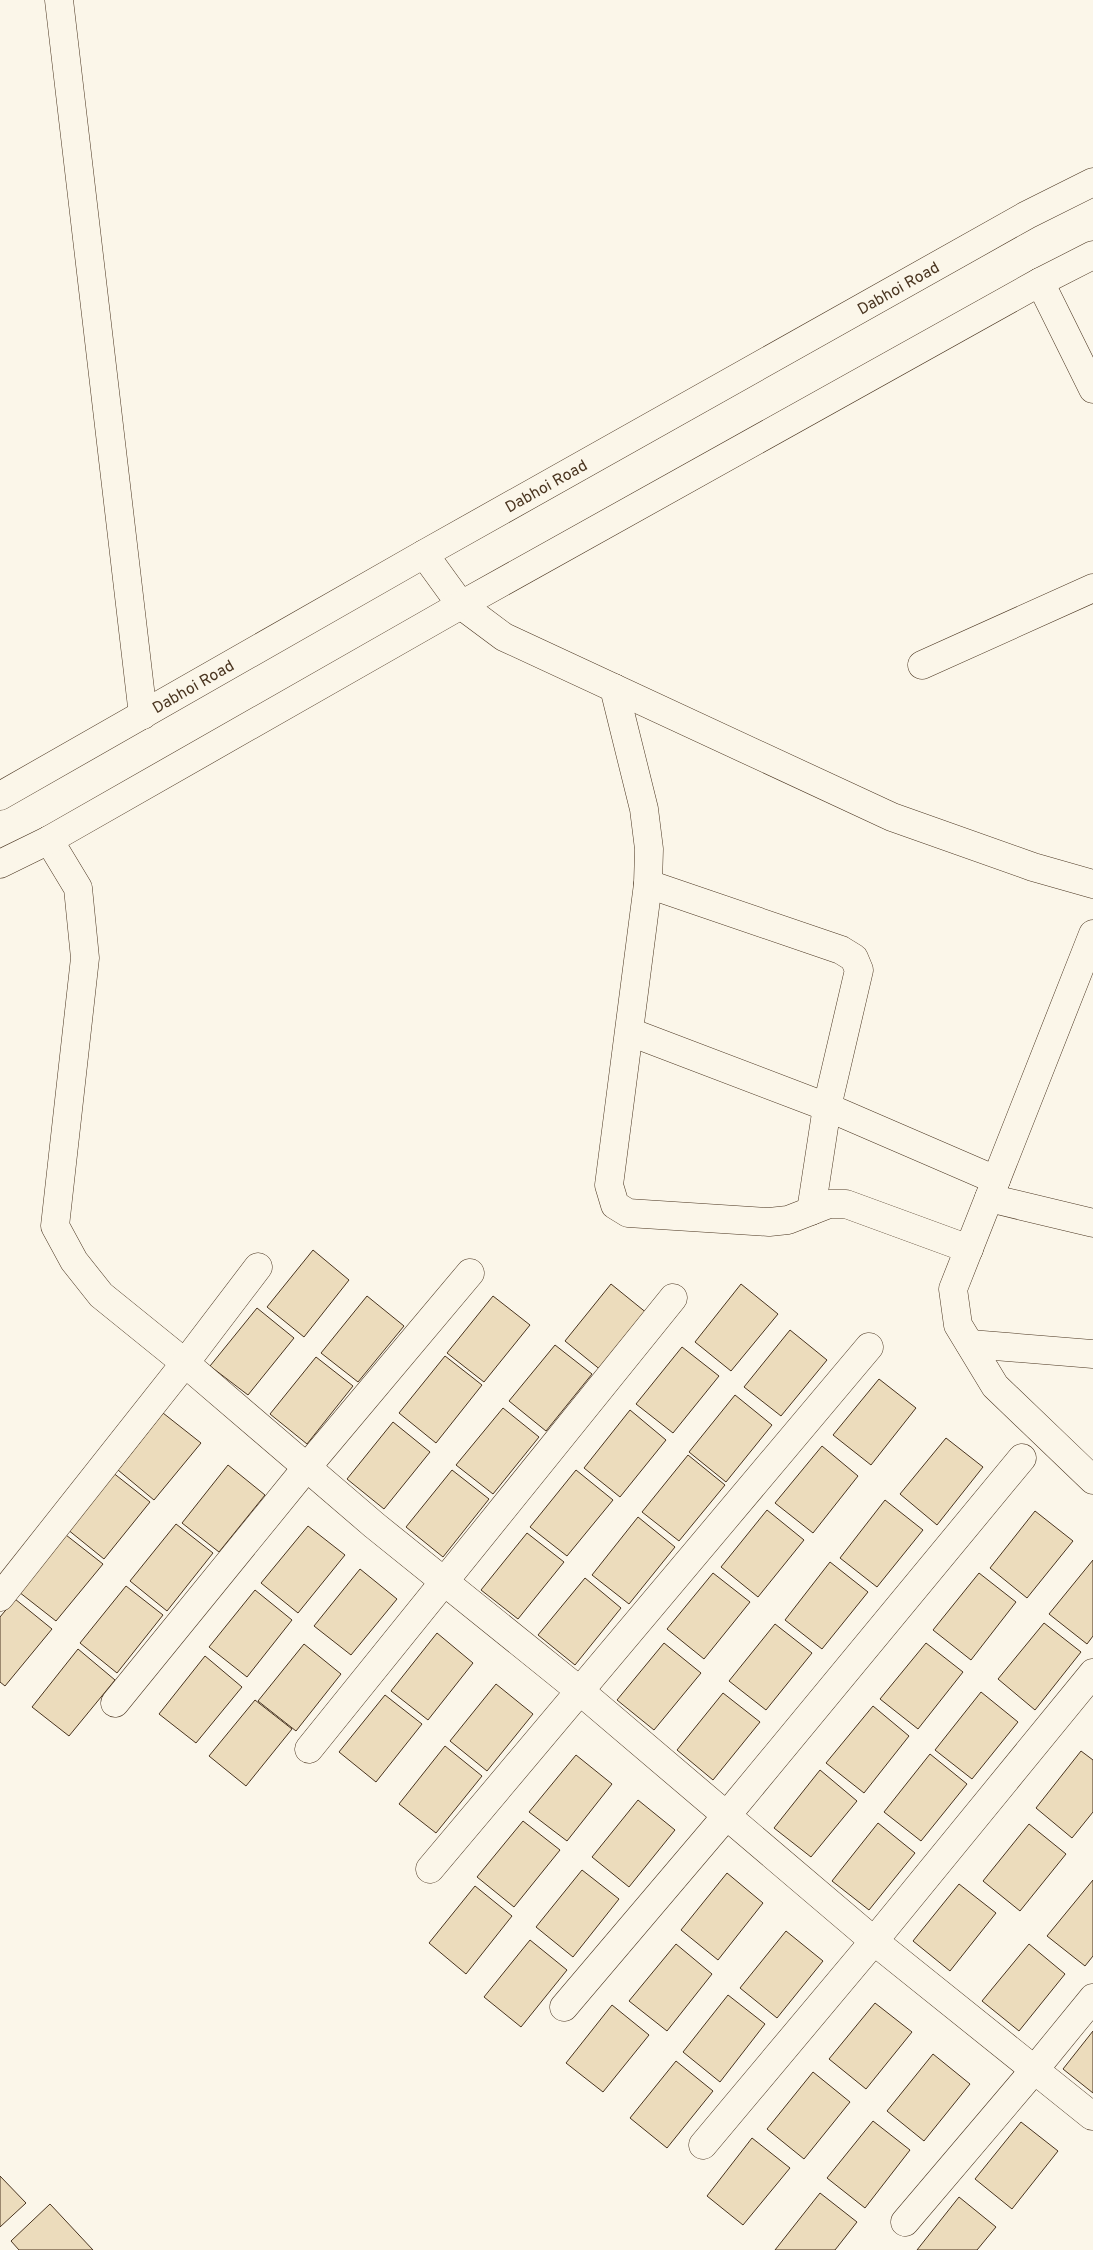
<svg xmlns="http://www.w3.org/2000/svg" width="1093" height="2250" font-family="Overpass,sans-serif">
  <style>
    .building { fill: #ecdcbc; stroke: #4a3520 }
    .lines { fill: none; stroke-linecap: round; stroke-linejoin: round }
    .minor-casing { stroke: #4a3520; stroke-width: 29 }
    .major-casing { stroke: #4a3520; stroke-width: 29 }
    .minor { stroke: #fbf6e9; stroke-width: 28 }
    .major { stroke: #fbf6e9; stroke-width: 28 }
    .labels { text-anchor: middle; stroke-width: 4; stroke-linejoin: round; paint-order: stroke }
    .street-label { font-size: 16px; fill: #4a3520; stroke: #fbf6e9 }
  </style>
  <rect width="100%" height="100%" fill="#fbf6e9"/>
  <g class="building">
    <polygon points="313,1250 349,1280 304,1337 267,1307"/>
    <polygon points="611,1284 648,1314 602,1371 565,1341"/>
    <polygon points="741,1284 778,1314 731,1371 695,1342"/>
    <polygon points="367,1296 404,1326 358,1382 321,1353"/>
    <polygon points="493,1296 530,1325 484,1382 447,1353"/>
    <polygon points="257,1308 294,1338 248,1395 210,1366"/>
    <polygon points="790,1330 827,1360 781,1416 744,1387"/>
    <polygon points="555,1345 592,1374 546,1431 509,1401"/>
    <polygon points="682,1347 719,1376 673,1433 636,1404"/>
    <polygon points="445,1356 482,1385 436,1443 399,1413"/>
    <polygon points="316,1357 353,1386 307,1444 270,1414"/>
    <polygon points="879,1379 916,1408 871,1465 833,1435"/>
    <polygon points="735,1395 772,1425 726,1482 689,1452"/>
    <polygon points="503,1408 539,1437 493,1494 456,1465"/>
    <polygon points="630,1410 666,1440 620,1497 584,1468"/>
    <polygon points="163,1413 201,1443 154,1500 118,1470"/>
    <polygon points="393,1422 430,1452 384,1509 347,1479"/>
    <polygon points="946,1438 983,1467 937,1525 900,1494"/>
    <polygon points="822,1446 858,1476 813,1533 775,1503"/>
    <polygon points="688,1455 725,1485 679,1541 642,1512"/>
    <polygon points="228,1465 265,1495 219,1552 182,1523"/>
    <polygon points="452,1470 489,1499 443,1557 406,1527"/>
    <polygon points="576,1470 613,1500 567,1556 530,1527"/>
    <polygon points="112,1472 150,1502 104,1559 67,1529"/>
    <polygon points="885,1500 923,1530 877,1587 840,1558"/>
    <polygon points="767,1510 804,1540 758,1597 721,1567"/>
    <polygon points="1035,1511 1073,1541 1027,1598 990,1568"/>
    <polygon points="638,1517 675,1547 629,1604 592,1575"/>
    <polygon points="176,1524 213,1553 167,1611 130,1581"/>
    <polygon points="308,1526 345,1555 298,1613 261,1583"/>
    <polygon points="527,1533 564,1562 518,1619 481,1590"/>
    <polygon points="66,1535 103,1564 56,1621 19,1592"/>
    <polygon points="1093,1560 1093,1636 1087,1644 1049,1614"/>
    <polygon points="830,1562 868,1592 822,1649 785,1620"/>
    <polygon points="360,1569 397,1599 351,1655 314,1626"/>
    <polygon points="713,1573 750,1602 704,1659 667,1629"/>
    <polygon points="979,1573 1016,1602 971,1660 933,1630"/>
    <polygon points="585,1578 621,1608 575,1665 538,1635"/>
    <polygon points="126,1586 163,1615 117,1673 80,1643"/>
    <polygon points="255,1590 292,1620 247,1677 209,1647"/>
    <polygon points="15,1599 52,1629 5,1686 0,1682 0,1617"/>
    <polygon points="1044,1623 1081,1652 1035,1710 998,1679"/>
    <polygon points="775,1624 812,1653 766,1710 729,1681"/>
    <polygon points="437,1633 473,1663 428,1720 391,1691"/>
    <polygon points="664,1643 701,1673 654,1730 617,1700"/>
    <polygon points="926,1643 963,1672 918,1729 880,1699"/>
    <polygon points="304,1644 341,1674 296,1731 258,1701"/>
    <polygon points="78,1649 115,1680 69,1736 32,1707"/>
    <polygon points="205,1656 242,1687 196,1743 159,1714"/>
    <polygon points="496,1684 533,1714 487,1771 450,1741"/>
    <polygon points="981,1692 1018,1722 972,1779 935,1750"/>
    <polygon points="723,1693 760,1722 713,1780 677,1750"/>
    <polygon points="385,1695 422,1724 376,1782 339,1752"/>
    <polygon points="255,1700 292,1729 246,1786 209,1756"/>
    <polygon points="873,1706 909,1736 864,1793 826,1763"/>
    <polygon points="445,1746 482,1776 436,1833 399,1804"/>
    <polygon points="1081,1751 1093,1760 1093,1812 1072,1838 1036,1808"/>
    <polygon points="930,1754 967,1784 921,1841 884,1812"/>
    <polygon points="576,1755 612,1784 567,1841 529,1812"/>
    <polygon points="820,1770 857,1801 811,1857 774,1828"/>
    <polygon points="638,1800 675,1830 629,1887 592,1857"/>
    <polygon points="523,1821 560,1850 514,1907 477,1877"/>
    <polygon points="878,1823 915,1853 869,1910 832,1881"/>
    <polygon points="1029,1824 1066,1854 1020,1911 983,1881"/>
    <polygon points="582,1870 619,1899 573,1957 536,1927"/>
    <polygon points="727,1873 763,1903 718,1960 681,1930"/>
    <polygon points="1093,1880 1093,1956 1085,1966 1047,1936"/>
    <polygon points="959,1884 996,1913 950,1971 913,1941"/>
    <polygon points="475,1886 512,1916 466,1974 429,1943"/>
    <polygon points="786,1931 823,1961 777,2018 740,1988"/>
    <polygon points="530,1940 567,1970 521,2027 484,1997"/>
    <polygon points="676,1944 712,1974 667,2031 629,2001"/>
    <polygon points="1029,1944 1065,1974 1019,2031 982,2001"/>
    <polygon points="728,1995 765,2024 720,2082 683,2052"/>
    <polygon points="875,2003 912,2032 866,2089 829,2059"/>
    <polygon points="612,2005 649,2035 603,2092 566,2063"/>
    <polygon points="1093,2031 1093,2093 1063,2069"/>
    <polygon points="933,2054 970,2084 924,2141 887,2111"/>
    <polygon points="676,2061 713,2091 667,2148 630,2118"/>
    <polygon points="813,2072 850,2102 804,2159 767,2129"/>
    <polygon points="873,2121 910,2150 865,2208 827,2178"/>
    <polygon points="1021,2122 1058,2151 1012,2209 975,2179"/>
    <polygon points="752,2138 790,2168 743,2225 707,2196"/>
    <polygon points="0,2176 26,2203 0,2227"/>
    <polygon points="820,2193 857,2222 835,2250 775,2250"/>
    <polygon points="959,2197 996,2227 977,2250 917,2250"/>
    <polygon points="50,2204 93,2250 19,2250 11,2241"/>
  </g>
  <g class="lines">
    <defs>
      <g id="minor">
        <polyline points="59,0 143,715"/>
        <polyline points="1040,282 1093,389"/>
        <polyline points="424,554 461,605 504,637 892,817 1033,867 1093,884"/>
        <polyline points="922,665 1093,588"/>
        <polyline points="614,688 644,809 649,849 648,884 609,1185 615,1205 628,1213 769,1222 788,1220 829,1204 846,1204 969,1249"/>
        <polyline points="49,840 78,888 85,958 55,1226 74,1261 101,1295 185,1363 374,1525 580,1691 874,1941 1092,2116"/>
        <polyline points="648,884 841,950 854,958 859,970 827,1107 811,1211"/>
        <polyline points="1093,934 953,1289 958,1325 995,1386 1093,1480"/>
        <polyline points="630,1032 827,1107 996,1180"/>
        <polyline points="989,1198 1093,1223"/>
        <polyline points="970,1344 1093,1354"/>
        <polyline points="0,1597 185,1363 258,1267"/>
        <polyline points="115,1703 307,1467 470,1273"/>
        <polyline points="309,1749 673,1298"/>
        <polyline points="430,1869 869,1347"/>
        <polyline points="564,2007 727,1815 1022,1458"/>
        <polyline points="703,2145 874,1941 1093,1673"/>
        <polyline points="905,2222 1035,2069 1093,1998"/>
      </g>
      <g id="major">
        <path id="s1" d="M 0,796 L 424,554 L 1027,215 L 1093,182"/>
        <polyline points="0,864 49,840 461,605 1040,282 1093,255"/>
      </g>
    </defs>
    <use href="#minor" class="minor-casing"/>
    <use href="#major" class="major-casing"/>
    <use href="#minor" class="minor"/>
    <use href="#major" class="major"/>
  </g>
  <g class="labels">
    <g class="street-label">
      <text dy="6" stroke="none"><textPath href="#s1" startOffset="1032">Dabhoi Road</textPath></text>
      <text dy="6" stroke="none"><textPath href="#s1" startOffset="628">Dabhoi Road</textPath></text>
      <text dy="6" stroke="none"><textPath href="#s1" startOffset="222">Dabhoi Road</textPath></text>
    </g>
  </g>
</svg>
